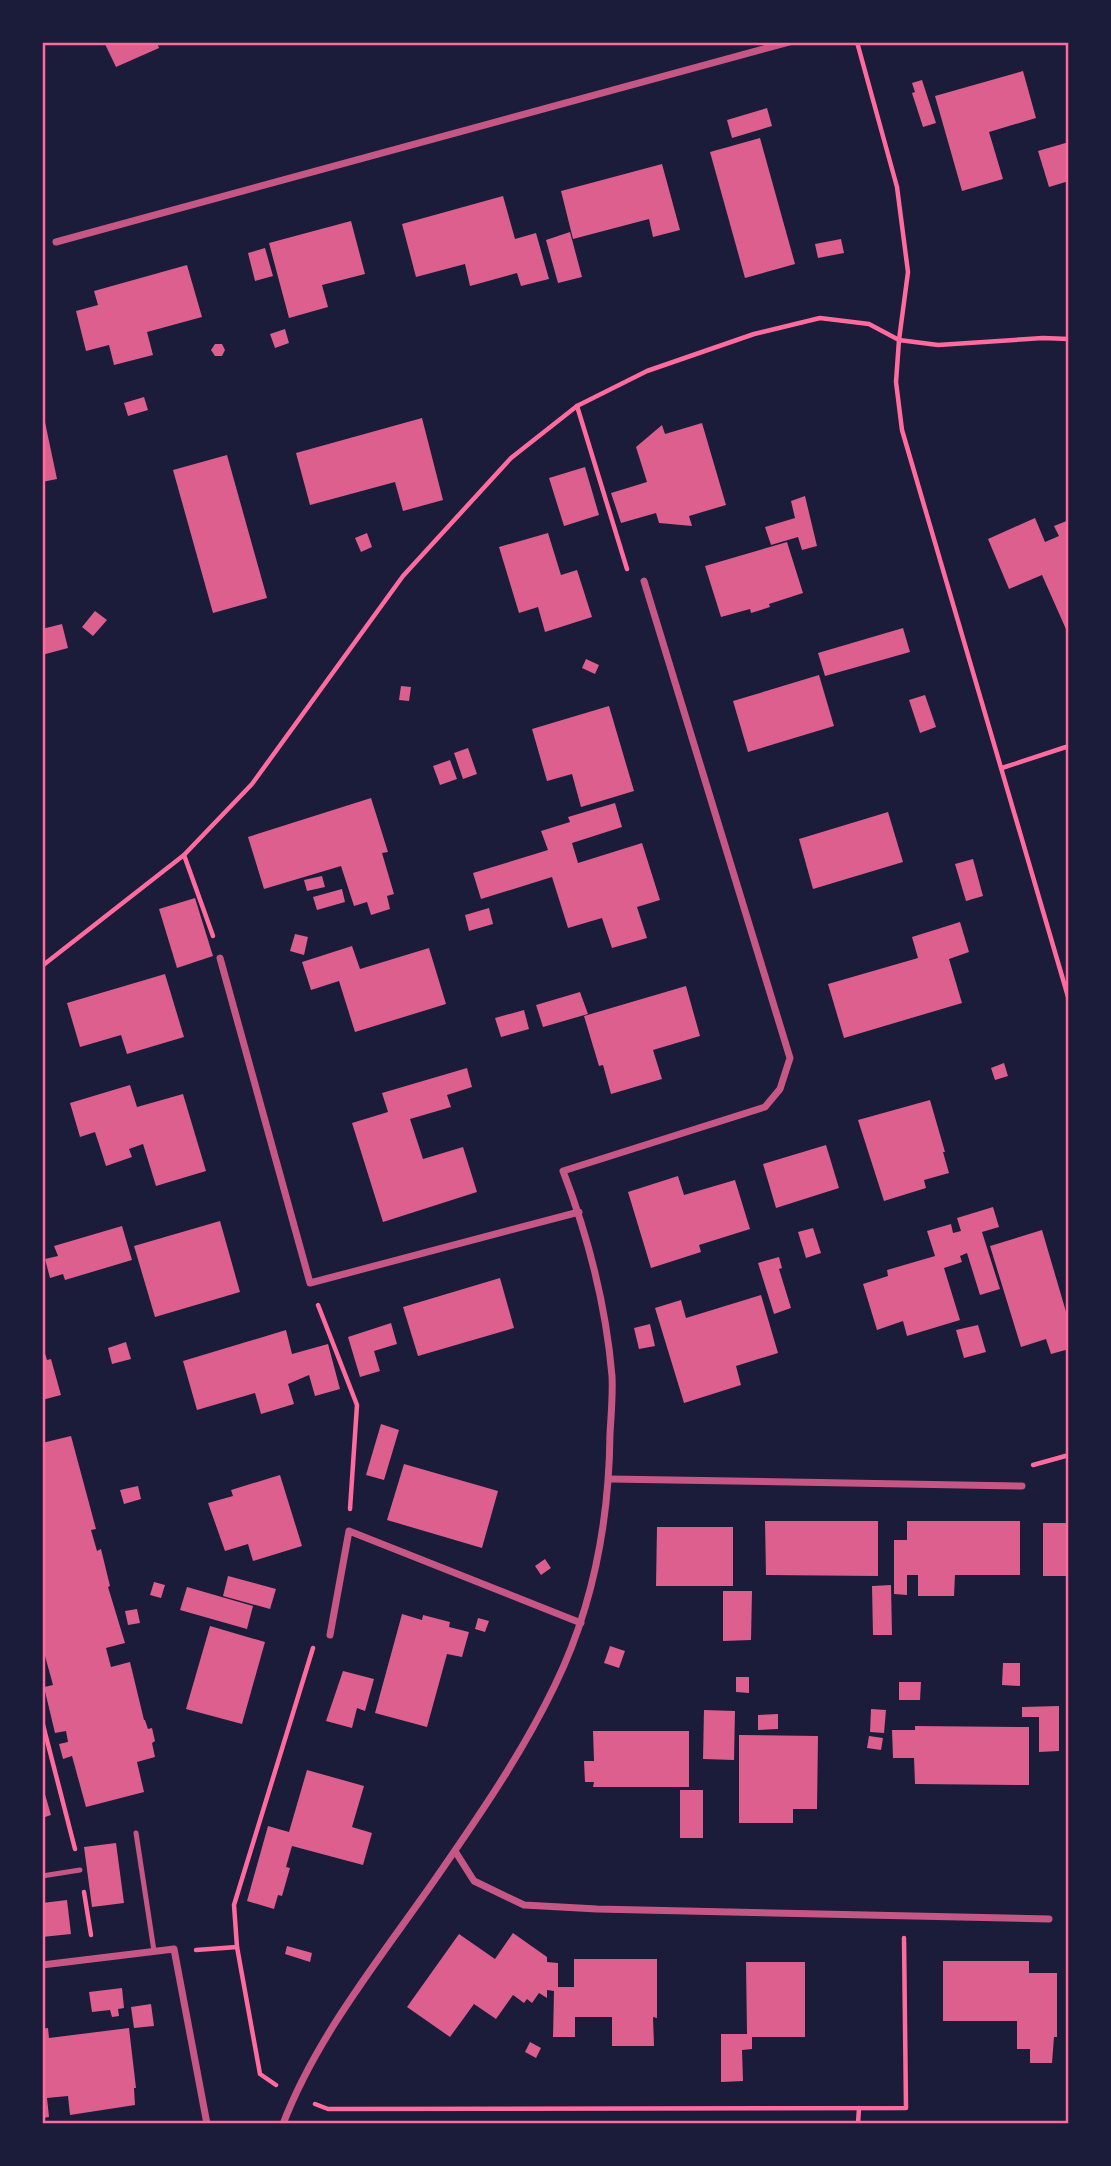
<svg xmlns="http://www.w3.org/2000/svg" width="1111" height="2166" font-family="Ubuntu,sans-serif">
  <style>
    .building { fill: #dd5f8e }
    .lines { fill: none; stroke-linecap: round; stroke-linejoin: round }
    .path { stroke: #ff6b9d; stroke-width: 4.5 }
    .service { stroke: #c65784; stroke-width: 5 }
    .minor { stroke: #c65784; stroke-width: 7 }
    .neatline { fill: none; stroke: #ff6b9d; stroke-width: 2.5 }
  </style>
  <rect width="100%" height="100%" fill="#1b1b3a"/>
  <g class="building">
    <polygon points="104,42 157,42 159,48 116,67"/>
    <polygon points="1023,71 1036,118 989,132 1003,179 962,191 935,96"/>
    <polygon points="922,80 936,123 923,127 912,93 915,92 912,83"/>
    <polygon points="767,108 772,126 732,138 727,120"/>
    <polygon points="760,138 795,264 745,278 710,152"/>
    <polygon points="1069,142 1069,181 1049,187 1038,151"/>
    <polygon points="662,164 680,230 653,237 649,219 573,239 561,191"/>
    <polygon points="503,196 515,239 536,233 549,279 521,286 517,273 470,286 465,264 416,277 402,224"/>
    <polygon points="351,221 365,274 322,285 328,307 289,318 269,243"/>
    <polygon points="570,232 582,277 558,283 546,240"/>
    <polygon points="841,239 844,253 818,258 815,244"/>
    <polygon points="265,248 273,276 255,281 248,253"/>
    <polygon points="187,265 202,317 147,332 153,355 114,365 109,345 86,351 76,311 98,305 94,291"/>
    <polygon points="285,329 289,343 275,348 270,334"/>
    <polygon points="215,344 222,344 225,350 222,356 215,356 211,350"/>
    <polygon points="144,397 148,410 128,416 124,403"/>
    <polygon points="42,408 57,479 42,482"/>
    <polygon points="422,418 443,500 403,511 395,482 310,505 296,453"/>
    <polygon points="702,423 726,505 689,516 692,526 659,523 656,513 621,523 611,493 647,482 636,447 662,425 665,434"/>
    <polygon points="227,455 267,598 213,613 173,470"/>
    <polygon points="585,467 599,515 564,526 549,478"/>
    <polygon points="805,496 817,546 802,550 798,537 771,545 765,527 795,518 791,501"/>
    <polygon points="1035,518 1045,542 1059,536 1054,526 1069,520 1069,636 1042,575 1009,589 988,539"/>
    <polygon points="367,533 372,547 361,552 355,538"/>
    <polygon points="548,533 561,575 577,570 592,617 545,632 538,607 519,613 499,547"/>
    <polygon points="787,542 803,593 769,604 770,607 751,613 750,609 721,617 705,566"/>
    <polygon points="95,611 107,620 93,636 82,627"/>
    <polygon points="62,624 68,648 42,655 42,629"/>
    <polygon points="903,628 910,652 825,676 818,653"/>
    <polygon points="586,659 599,665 595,674 582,668"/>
    <polygon points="819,675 834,726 748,752 733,701"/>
    <polygon points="401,686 411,687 409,701 399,700"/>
    <polygon points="925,695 936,727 920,733 909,700"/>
    <polygon points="609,706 634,791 581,807 572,774 547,781 532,729"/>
    <polygon points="468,748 477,774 463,779 454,753"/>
    <polygon points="450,760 457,779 440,785 433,766"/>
    <polygon points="371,798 388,852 382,853 394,894 387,896 390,909 371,915 367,902 354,906 341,866 264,889 248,837"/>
    <polygon points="615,803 622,827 572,843 578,863 642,843 660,900 637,907 647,938 612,948 602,918 568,928 552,877 481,899 473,873 548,850 541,831 570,822 568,817"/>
    <polygon points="888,812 903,862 813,889 799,839"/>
    <polygon points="973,859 983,896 966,901 955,864"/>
    <polygon points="322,876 325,887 307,891 304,880"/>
    <polygon points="342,889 345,902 317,910 313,897"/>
    <polygon points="195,898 213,956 177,968 159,909"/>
    <polygon points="489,908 493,924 469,931 465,915"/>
    <polygon points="960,922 969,952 949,959 962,1003 844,1038 828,984 918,958 912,937"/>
    <polygon points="295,934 308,937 304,955 290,951"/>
    <polygon points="352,946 360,969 429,948 446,1004 355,1032 339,981 311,990 302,962"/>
    <polygon points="165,974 184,1037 127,1054 121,1035 80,1047 67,1003"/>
    <polygon points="686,986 700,1036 653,1050 662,1079 611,1094 603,1065 599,1066 584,1016"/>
    <polygon points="580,992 588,1014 543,1027 536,1005"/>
    <polygon points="524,1010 529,1029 501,1037 495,1018"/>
    <polygon points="1004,1063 1008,1076 995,1080 991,1068"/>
    <polygon points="467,1068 472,1087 447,1095 451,1107 410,1119 423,1159 463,1147 477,1192 383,1222 352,1123 388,1112 382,1093"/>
    <polygon points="130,1085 137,1107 183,1094 206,1171 156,1186 143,1144 129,1149 132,1157 106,1166 95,1132 80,1137 70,1103"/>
    <polygon points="930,1100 945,1152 943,1152 949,1173 924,1180 926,1188 884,1201 858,1120"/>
    <polygon points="826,1145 839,1188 776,1208 763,1164"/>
    <polygon points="678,1176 684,1195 735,1180 750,1229 699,1245 701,1252 651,1268 628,1192"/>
    <polygon points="993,1207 999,1227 982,1232 1000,1289 980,1295 967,1253 960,1256 962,1262 944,1268 960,1320 907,1336 903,1321 877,1330 863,1284 888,1276 887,1270 935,1256 927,1231 951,1224 953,1233 961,1231 957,1218"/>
    <polygon points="220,1221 240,1292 155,1317 134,1246"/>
    <polygon points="122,1226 132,1260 65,1280 63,1274 50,1278 45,1259 58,1256 54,1246"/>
    <polygon points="813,1228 821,1253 806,1258 798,1232"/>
    <polygon points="1042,1230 1069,1322 1069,1349 1051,1354 1046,1339 1021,1347 990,1246"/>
    <polygon points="779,1257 782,1268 779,1269 791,1308 774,1314 758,1263"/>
    <polygon points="500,1278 514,1328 418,1356 403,1307"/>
    <polygon points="761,1295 778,1353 736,1366 741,1385 684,1403 655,1308 681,1300 686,1318"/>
    <polygon points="391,1323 397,1344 374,1351 380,1371 360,1377 348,1337"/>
    <polygon points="650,1324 655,1346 639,1349 634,1328"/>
    <polygon points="978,1325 986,1352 964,1358 956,1330"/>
    <polygon points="286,1330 292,1354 328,1344 340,1389 315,1396 309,1375 288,1384 294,1404 261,1414 255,1393 197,1410 183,1361"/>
    <polygon points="126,1342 131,1359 112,1364 108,1348"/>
    <polygon points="42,1344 47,1360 51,1359 61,1395 42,1400"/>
    <polygon points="381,1424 399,1430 384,1480 366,1475"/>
    <polygon points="71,1436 96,1529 91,1530 97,1551 101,1549 110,1586 108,1587 125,1643 106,1648 111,1667 130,1662 144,1720 145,1720 148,1729 152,1728 155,1741 152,1743 155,1757 137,1762 144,1792 86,1807 72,1756 63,1759 59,1744 68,1742 66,1731 55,1733 44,1687 53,1685 42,1645 42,1443"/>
    <polygon points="404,1464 498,1491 482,1548 387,1520"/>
    <polygon points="280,1475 302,1546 253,1561 248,1544 225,1551 208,1503 233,1496 231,1490"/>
    <polygon points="138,1486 141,1499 124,1504 120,1490"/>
    <polygon points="765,1521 878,1521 878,1576 766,1575"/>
    <polygon points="907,1521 1020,1521 1020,1575 955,1575 954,1596 918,1596 918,1575 907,1575 907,1595 894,1594 894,1540 907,1540"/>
    <rect x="1043" y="1523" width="26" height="53"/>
    <polygon points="657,1527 733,1527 733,1586 656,1586"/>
    <polygon points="545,1559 551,1568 541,1575 535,1566"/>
    <polygon points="228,1576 276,1589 270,1609 223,1596"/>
    <polygon points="154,1582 165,1585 161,1598 150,1595"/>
    <polygon points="891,1585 892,1635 873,1635 872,1586"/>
    <polygon points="187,1587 253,1606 247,1629 180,1610"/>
    <polygon points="723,1591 752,1591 751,1640 723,1641"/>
    <polygon points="137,1609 140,1623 128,1625 125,1611"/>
    <polygon points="402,1614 422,1620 423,1615 450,1622 449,1627 469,1632 462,1657 447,1654 427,1727 375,1713"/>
    <polygon points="478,1618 489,1621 485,1632 475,1629"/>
    <polygon points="210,1626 265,1642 242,1724 186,1709"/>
    <polygon points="610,1646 625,1651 619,1668 604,1663"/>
    <polygon points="1003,1663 1020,1663 1020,1686 1002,1685"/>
    <polygon points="343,1671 374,1679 365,1711 357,1708 352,1728 326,1721"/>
    <polygon points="736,1677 749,1677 749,1693 736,1692"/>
    <polygon points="899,1682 921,1682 920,1700 899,1700"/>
    <polygon points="1059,1706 1059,1751 1039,1752 1039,1717 1022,1717 1022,1707"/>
    <polygon points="871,1709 886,1710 884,1733 870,1732"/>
    <polygon points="704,1710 735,1711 734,1760 703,1759"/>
    <polygon points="778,1714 778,1729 758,1730 758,1715"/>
    <polygon points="915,1726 1029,1727 1029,1785 915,1784 914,1758 893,1758 892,1730 915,1730"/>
    <polygon points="593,1731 689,1731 689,1787 593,1787 594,1782 585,1782 584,1761 594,1761"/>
    <polygon points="739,1735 818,1736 817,1809 793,1809 793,1823 739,1823"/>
    <polygon points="869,1736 883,1738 881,1750 867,1748"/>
    <polygon points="307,1770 364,1786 352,1827 372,1833 363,1865 292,1846 286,1867 290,1868 282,1896 278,1895 274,1909 247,1901 268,1826 289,1832"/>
    <polygon points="42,1784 51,1815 42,1818"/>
    <rect x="680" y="1790" width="23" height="48"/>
    <polygon points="116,1843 124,1903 92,1907 84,1847"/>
    <polygon points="67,1900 71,1934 42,1937 42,1903"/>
    <polygon points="513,1933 547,1957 547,1962 558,1963 558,1987 574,1987 574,1959 657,1959 657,2018 653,2017 654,2046 612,2046 612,2017 575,2017 575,2037 553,2037 554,1991 547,1990 547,1998 539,1993 532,2003 527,1999 524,2003 513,1995 496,2019 474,2004 450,2037 407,2007 459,1934 495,1959"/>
    <polygon points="287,1946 312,1953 310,1962 285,1954"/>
    <polygon points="943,1961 1029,1961 1029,1973 1057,1973 1057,2037 1054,2037 1052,2063 1030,2063 1030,2049 1017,2049 1017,2021 943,2021"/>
    <polygon points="746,1962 805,1962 805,2037 752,2037 752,2049 742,2050 743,2081 721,2082 721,2034 747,2034"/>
    <polygon points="122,1988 124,2008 118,2009 119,2016 112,2017 110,2010 92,2012 89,1992"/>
    <polygon points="151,2004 154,2026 134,2028 131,2007"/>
    <polygon points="48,2028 49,2038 129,2028 136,2088 134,2088 135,2105 70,2115 68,2096 47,2098 49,2117 42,2118 42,2029"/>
    <polygon points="530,2042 541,2048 536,2058 525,2052"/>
  </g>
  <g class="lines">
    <g class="path">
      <polyline points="857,42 897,187 908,272 899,340 896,382 902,430 1069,1000"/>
      <polyline points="577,406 627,569"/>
      <polyline points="1002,768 1069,746"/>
      <polyline points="184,855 213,936"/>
      <polyline points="42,966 184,855 252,784 403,576 511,458 577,406 647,371 754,334 820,318 869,324 899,340 938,345 1043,338 1069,339"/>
      <polyline points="318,1305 357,1405 350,1509"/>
      <polyline points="1033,1465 1069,1455"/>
      <polyline points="42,1721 75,1849"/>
      <polyline points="84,1892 91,1935"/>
      <polyline points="196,1950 237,1947"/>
      <polyline points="276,2085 260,2074 237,1947 234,1905 313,1648"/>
      <polyline points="315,2104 328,2109 906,2108 904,1938"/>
      <polyline points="858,2124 859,2108"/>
    </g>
    <g class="service">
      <polyline points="136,1833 154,1951"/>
      <polyline points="42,1876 80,1870"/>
    </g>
    <g class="minor">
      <polyline points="56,242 789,42"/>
      <polyline points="220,958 310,1283 579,1212"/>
      <polyline points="610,1479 1022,1486"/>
      <polyline points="330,1635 349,1531 581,1623"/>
      <polyline points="455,1851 474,1881 524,1905 597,1909 1049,1919"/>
      <polyline points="42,1965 174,1949 207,2124"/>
      <path d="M 283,2124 C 317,2035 382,1956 436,1878 C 479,1816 523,1752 555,1685 C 594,1605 609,1522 610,1434 C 611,1415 613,1395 612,1376 C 606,1306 588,1236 563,1171 L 765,1107 L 780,1089 L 790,1058 L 644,581"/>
    </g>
  </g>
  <rect width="1111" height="2166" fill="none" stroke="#1b1b3a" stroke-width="88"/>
  <rect x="44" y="44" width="1023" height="2078" class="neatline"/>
</svg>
